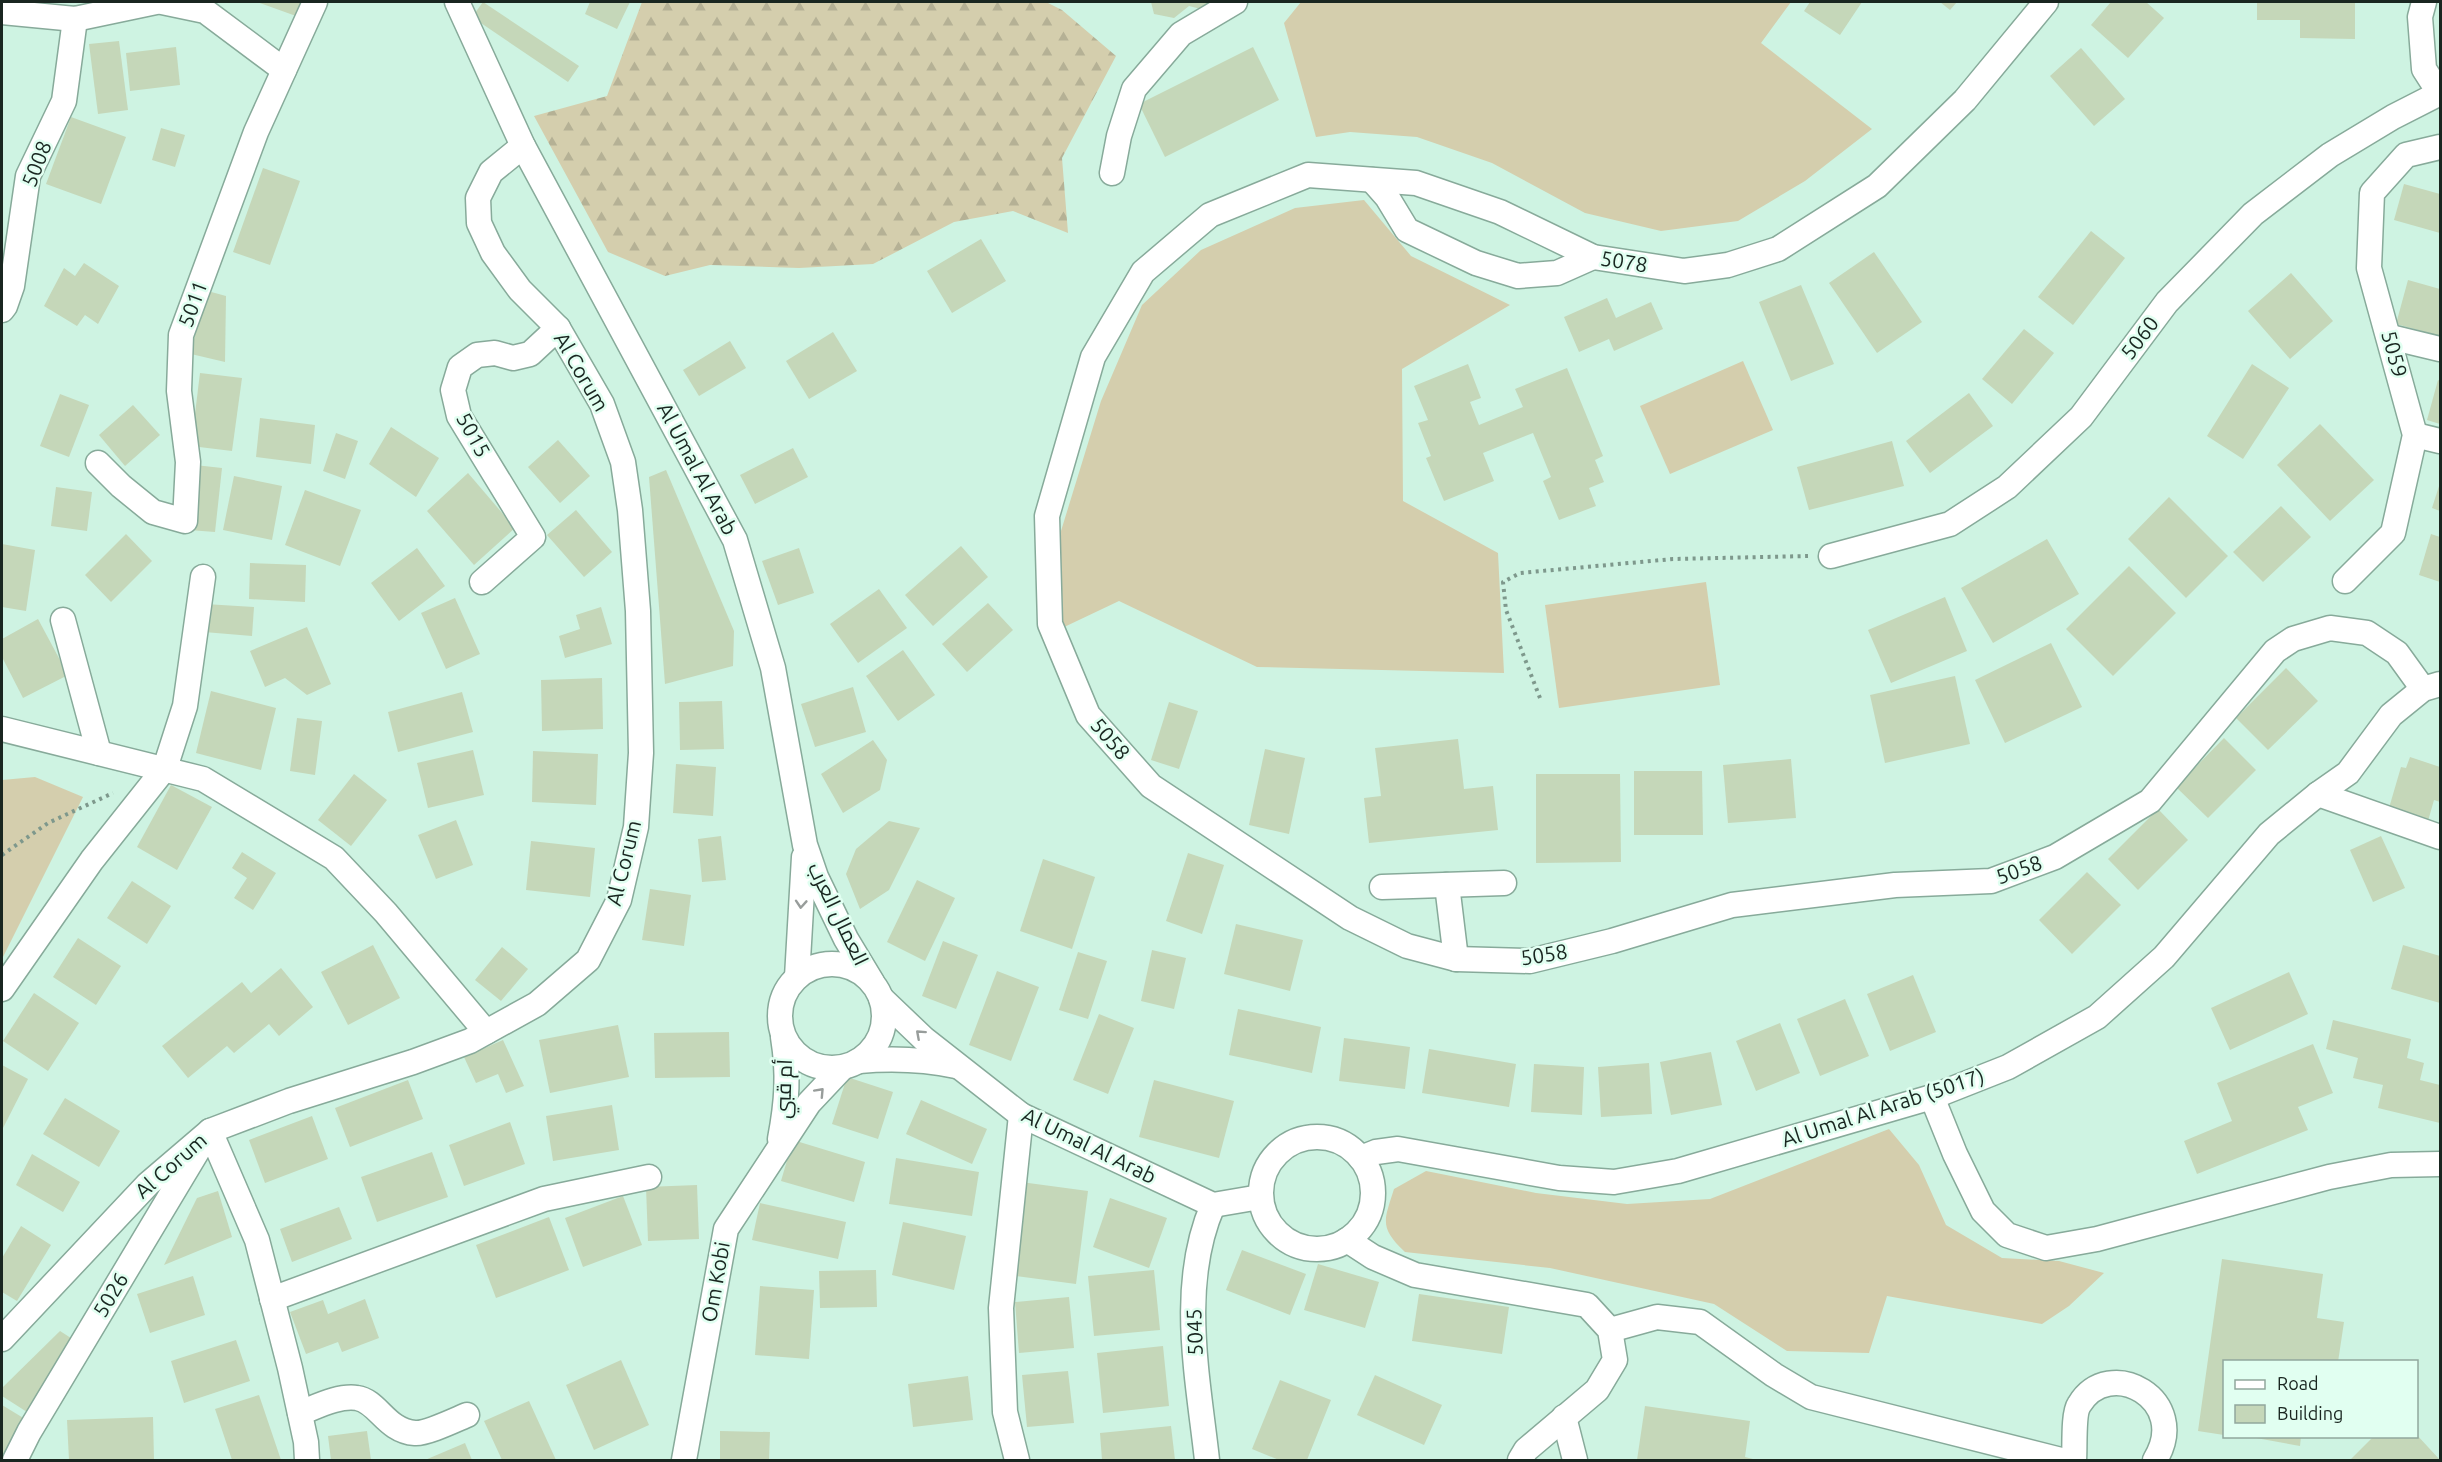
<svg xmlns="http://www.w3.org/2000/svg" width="2442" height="1462" font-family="Ubuntu,Cairo,sans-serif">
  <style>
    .grass { fill: #d4cead }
    .forest { fill: url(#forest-firs) }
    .building { fill: #c5d7b9 }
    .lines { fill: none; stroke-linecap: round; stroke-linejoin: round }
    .minor-casing { stroke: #87aa9a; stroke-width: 27 }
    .path { stroke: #7e988c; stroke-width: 4; stroke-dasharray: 3 4.5; stroke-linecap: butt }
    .minor { stroke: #fff; stroke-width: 24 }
    .oneway { stroke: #989d9b }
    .labels { text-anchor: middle; stroke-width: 5; stroke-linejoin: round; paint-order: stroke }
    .street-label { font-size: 21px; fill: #192620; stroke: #e1fff1 }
  </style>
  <defs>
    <pattern id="forest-firs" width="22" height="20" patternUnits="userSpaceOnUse" patternTransform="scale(1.5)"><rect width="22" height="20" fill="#d4cead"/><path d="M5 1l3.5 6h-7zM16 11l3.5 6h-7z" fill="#b5b195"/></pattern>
  </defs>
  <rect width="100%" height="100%" fill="#cef3e2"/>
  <g class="grass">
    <polygon points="1301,2 1791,2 1761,43 1872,129 1805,181 1738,221 1661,231 1585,213 1492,163 1417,137 1350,132 1316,137 1284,23"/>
    <polygon points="1364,200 1411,256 1510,305 1402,369 1403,501 1498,553 1504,673 1257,667 1119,601 1060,629 1061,531 1101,401 1142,305 1201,250 1295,208"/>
    <polygon points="1743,361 1773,430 1670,474 1640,406"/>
    <polygon points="1706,582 1720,685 1559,708 1545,605"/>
    <polygon points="35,777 83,797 2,959 2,780"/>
    <path d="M 1889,1129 L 1919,1165 L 1946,1225 L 2002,1258 L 2059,1261 L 2104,1273 L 2069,1306 L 2042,1324 L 1887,1296 L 1869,1353 L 1787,1351 L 1714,1304 L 1550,1268 L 1405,1252 C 1379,1227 1384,1221 1394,1189 L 1426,1171 L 1536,1193 L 1627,1204 L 1710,1199 Z"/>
  </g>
  <polygon class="forest" points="642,2 1046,2 1062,10 1116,56 1062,158 1068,233 1013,211 954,222 873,264 799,268 710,265 665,276 608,252 534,116 607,96"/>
  <g class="building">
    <polygon points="257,2 301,2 296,16"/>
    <polygon points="483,2 579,66 568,82 472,17"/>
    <polygon points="590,2 630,2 617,29 585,14"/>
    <polygon points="1151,2 1209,2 1201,9 1189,6 1174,18 1154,14"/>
    <polygon points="1810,2 1862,2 1840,35 1804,11"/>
    <polygon points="1940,2 1957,2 1950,10"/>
    <polygon points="2111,2 2146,2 2164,18 2128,58 2091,25"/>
    <polygon points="2257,2 2355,2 2355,39 2300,38 2300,20 2257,20"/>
    <polygon points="119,41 128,110 98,114 89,44"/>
    <polygon points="176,47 180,85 130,91 126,53"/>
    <polygon points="1253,47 1279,100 1165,157 1139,104"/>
    <polygon points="2081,48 2125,99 2094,126 2050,76"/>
    <polygon points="71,117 126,137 101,204 46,184"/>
    <polygon points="161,128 185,135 175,167 152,160"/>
    <polygon points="263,168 300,181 270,265 233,252"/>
    <polygon points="2404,184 2440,194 2440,233 2394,220"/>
    <polygon points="2091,231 2125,258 2073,325 2038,297"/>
    <polygon points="981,239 1006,281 952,313 927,271"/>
    <polygon points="1874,252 1922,322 1877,353 1829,283"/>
    <polygon points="84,263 119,286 98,324 85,315 77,326 44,306 64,268 75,276"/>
    <polygon points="2291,273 2333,321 2290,359 2248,311"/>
    <polygon points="2408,280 2440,289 2440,336 2396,324"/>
    <polygon points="1801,285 1834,364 1791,381 1759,302"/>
    <polygon points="204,290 226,296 225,362 191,354"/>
    <polygon points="1607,298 1616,318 1651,302 1663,329 1614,351 1609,339 1579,352 1564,317"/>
    <polygon points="2024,329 2054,353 2012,404 1982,379"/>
    <polygon points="833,332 857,371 809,399 786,361"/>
    <polygon points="730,341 746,368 699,396 683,370"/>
    <polygon points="1468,364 1481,398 1470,402 1479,425 1523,407 1515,389 1567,368 1603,456 1595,460 1604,482 1589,488 1596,506 1559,520 1543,481 1551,477 1533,433 1483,453 1494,481 1444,501 1426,458 1431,456 1418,423 1428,420 1414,386"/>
    <polygon points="2252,364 2289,388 2243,459 2207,436"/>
    <polygon points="200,373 242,378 232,451 191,446"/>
    <polygon points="2438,380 2440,381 2440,424 2427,420"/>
    <polygon points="1969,393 1993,426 1930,473 1906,441"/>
    <polygon points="60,394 89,405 69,457 40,446"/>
    <polygon points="133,405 160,435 125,466 99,435"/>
    <polygon points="260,418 315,425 311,464 256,457"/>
    <polygon points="2320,424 2374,480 2330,521 2277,465"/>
    <polygon points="391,427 439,458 416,497 369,464"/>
    <polygon points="336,433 358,441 345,479 323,471"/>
    <polygon points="558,440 590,476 560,503 528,467"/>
    <polygon points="1892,441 1904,486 1809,510 1797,467"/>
    <polygon points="793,448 808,477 755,504 740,475"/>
    <polygon points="195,465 222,468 215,532 189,530"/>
    <polygon points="666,470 734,631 733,666 665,684 649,477"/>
    <polygon points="468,473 515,528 474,565 427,511"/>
    <polygon points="234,476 282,486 272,540 223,530"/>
    <polygon points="2440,483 2440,511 2432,508"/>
    <polygon points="56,487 92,492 87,531 51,526"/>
    <polygon points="305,490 361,510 340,566 285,545"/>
    <polygon points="2169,497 2228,556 2186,598 2128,539"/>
    <polygon points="2281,506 2311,537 2263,582 2233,552"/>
    <polygon points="576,510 612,552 584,577 547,535"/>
    <polygon points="126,534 152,561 111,602 85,575"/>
    <polygon points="2431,534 2440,537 2440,582 2419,575"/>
    <polygon points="2047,539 2079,594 1993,643 1961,588"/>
    <polygon points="2,544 35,550 26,611 2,607"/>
    <polygon points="961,546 988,577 933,626 905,595"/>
    <polygon points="417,548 445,586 399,621 371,583"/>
    <polygon points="799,548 814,593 778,605 762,561"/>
    <polygon points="250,563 306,565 305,602 249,599"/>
    <polygon points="2129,566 2176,613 2113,676 2066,629"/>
    <polygon points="879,589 907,628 858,663 830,624"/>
    <polygon points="1945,597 1967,651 1891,683 1868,630"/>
    <polygon points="455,598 480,654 446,669 421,613"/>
    <polygon points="988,603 1013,630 967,672 942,644"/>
    <polygon points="205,604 254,607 252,636 204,632"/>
    <polygon points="601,607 612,644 565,658 559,636 580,629 576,615"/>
    <polygon points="38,619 68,675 23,698 2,657 2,639"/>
    <polygon points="307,627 331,684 307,695 285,678 265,687 250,651"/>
    <polygon points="2051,643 2082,707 2005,743 1975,680"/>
    <polygon points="903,650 935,695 898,721 866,676"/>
    <polygon points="2286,668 2318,701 2268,750 2236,718"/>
    <polygon points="1955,676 1970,744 1885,763 1870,695"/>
    <polygon points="602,678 603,729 542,731 541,680"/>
    <polygon points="853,687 866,732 815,747 801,704"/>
    <polygon points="211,691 276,708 261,770 196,753"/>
    <polygon points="462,692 473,732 398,752 388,712"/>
    <polygon points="722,701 724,749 680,750 679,702"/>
    <polygon points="1169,702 1198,711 1179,769 1151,760"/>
    <polygon points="297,718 322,721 315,775 290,771"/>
    <polygon points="2224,738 2256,770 2208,818 2176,787"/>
    <polygon points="1458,739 1464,789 1493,786 1498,830 1369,843 1364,798 1381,796 1375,748"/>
    <polygon points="873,740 887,760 880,790 843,813 821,774"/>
    <polygon points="1265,749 1305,758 1289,834 1249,825"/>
    <polygon points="473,750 484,795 428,808 417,763"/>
    <polygon points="533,751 598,754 596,805 532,802"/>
    <polygon points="2410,757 2440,767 2440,802 2434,800 2428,821 2389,808 2401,767 2406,768"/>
    <polygon points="1791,759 1796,818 1728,823 1723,765"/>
    <polygon points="676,764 716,767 713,816 673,813"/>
    <polygon points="1634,771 1702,771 1703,835 1634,835"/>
    <polygon points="354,774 387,800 351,846 318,820"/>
    <polygon points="1536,774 1620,774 1621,862 1536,863"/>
    <polygon points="171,785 212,807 177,870 137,847"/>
    <polygon points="2158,809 2188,840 2138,890 2108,859"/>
    <polygon points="456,820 473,865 436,879 418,835"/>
    <polygon points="889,821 920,828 889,890 860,909 846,874 856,849"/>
    <polygon points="721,836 726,880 702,882 698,839"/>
    <polygon points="2381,836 2405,888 2373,902 2350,850"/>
    <polygon points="531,841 595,848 590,897 526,890"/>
    <polygon points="242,852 276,873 253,910 234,898 247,878 232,868"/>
    <polygon points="1188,853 1224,865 1202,934 1166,921"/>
    <polygon points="1043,859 1095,877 1072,949 1020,931"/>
    <polygon points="2087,872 2121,905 2072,954 2039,920"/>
    <polygon points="917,880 955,898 925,961 887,942"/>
    <polygon points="132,881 171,906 147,944 107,918"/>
    <polygon points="650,889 691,895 684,946 642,940"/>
    <polygon points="1236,924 1303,940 1290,991 1224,974"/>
    <polygon points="78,938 121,966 96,1005 53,977"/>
    <polygon points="943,941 978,955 956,1009 922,996"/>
    <polygon points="373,945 400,998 348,1025 321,972"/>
    <polygon points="2403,945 2440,956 2440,1003 2391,989"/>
    <polygon points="502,947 528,969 501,1001 475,980"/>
    <polygon points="1152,950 1186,958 1174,1009 1141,1001"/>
    <polygon points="1078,952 1107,961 1088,1019 1059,1010"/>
    <polygon points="281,968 313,1007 279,1036 269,1024 234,1053 227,1046 188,1078 162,1046 242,982 251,993"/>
    <polygon points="997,971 1039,987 1011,1061 969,1045"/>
    <polygon points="2289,972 2308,1014 2230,1050 2211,1008"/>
    <polygon points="1913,975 1936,1032 1890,1051 1867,994"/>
    <polygon points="34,993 79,1023 48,1071 3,1041"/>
    <polygon points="1845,999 1869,1056 1820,1076 1797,1019"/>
    <polygon points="1238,1009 1321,1027 1312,1073 1229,1055"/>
    <polygon points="1099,1014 1134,1028 1108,1094 1073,1080"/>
    <polygon points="2333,1020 2411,1039 2407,1058 2424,1063 2420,1080 2440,1085 2440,1123 2378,1108 2383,1085 2353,1078 2358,1058 2326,1049"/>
    <polygon points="1780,1023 1800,1073 1756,1091 1736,1041"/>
    <polygon points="618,1025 629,1077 550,1093 539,1040"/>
    <polygon points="729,1032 730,1077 655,1078 654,1033"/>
    <polygon points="1344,1038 1410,1047 1405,1089 1339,1081"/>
    <polygon points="503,1040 524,1086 506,1093 498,1074 476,1083 464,1057"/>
    <polygon points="2313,1044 2333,1093 2298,1107 2308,1130 2197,1174 2184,1141 2232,1121 2217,1083"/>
    <polygon points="1429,1049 1516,1064 1509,1107 1422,1093"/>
    <polygon points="1711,1052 1722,1105 1671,1115 1660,1062"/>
    <polygon points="1649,1063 1652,1114 1601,1117 1598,1067"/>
    <polygon points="1534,1064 1584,1067 1582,1115 1531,1112"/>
    <polygon points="2,1065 28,1079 2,1130"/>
    <polygon points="847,1077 893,1092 878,1139 832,1124"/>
    <polygon points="408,1080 423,1119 350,1147 335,1108"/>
    <polygon points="1154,1080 1234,1101 1219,1158 1139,1137"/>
    <polygon points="65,1098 120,1131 99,1167 43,1134"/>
    <polygon points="921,1100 987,1129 972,1164 906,1134"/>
    <polygon points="612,1105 619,1150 553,1161 546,1116"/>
    <polygon points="312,1116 328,1159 265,1183 249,1140"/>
    <polygon points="510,1122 525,1164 464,1186 449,1145"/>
    <polygon points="793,1140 865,1162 854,1202 781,1181"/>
    <polygon points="432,1152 448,1197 377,1222 361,1177"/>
    <polygon points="32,1154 80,1182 63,1212 16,1185"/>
    <polygon points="896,1158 979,1172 972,1216 889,1204"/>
    <polygon points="1021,1182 1088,1191 1076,1284 1008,1275"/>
    <polygon points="697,1185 699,1239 648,1241 646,1187"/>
    <polygon points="218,1191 232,1237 164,1265 197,1198"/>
    <polygon points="623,1196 642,1245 583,1267 565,1218"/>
    <polygon points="1110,1198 1167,1218 1149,1268 1093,1247"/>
    <polygon points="760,1203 846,1222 838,1259 752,1240"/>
    <polygon points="339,1207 352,1239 292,1262 280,1229"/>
    <polygon points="549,1217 569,1270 496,1298 476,1245"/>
    <polygon points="903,1222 966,1236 954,1290 892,1275"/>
    <polygon points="21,1226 51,1245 17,1301 2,1292 2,1258"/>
    <polygon points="1242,1250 1306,1274 1290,1315 1226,1290"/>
    <polygon points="2222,1259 2323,1274 2317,1318 2344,1322 2338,1362 2224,1362 2224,1435 2198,1431"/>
    <polygon points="1318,1264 1379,1282 1365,1328 1304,1310"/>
    <polygon points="876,1270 877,1307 820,1308 819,1271"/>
    <polygon points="1154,1270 1160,1330 1094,1336 1088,1276"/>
    <polygon points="193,1276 205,1315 150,1333 137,1294"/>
    <polygon points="760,1286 814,1290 809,1359 755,1355"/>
    <polygon points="1419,1294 1509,1307 1502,1354 1412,1341"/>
    <polygon points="1069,1297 1074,1348 1019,1353 1015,1302"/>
    <polygon points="365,1299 379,1338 342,1352 338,1342 306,1354 290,1312 323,1300 328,1314"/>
    <polygon points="60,1331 74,1340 27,1412 2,1396 2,1388"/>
    <polygon points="236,1340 250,1381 184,1403 171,1361"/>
    <polygon points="1163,1346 1169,1406 1103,1413 1097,1353"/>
    <polygon points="621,1360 649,1425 594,1450 566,1385"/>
    <polygon points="1068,1371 1074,1423 1027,1427 1022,1375"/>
    <polygon points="1375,1375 1442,1405 1424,1445 1357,1415"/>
    <polygon points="968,1376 973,1420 913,1427 908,1384"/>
    <polygon points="1280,1380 1331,1400 1307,1460 1279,1460 1252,1449"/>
    <polygon points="259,1395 281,1460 232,1460 215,1409"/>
    <polygon points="529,1401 556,1460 502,1460 484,1421"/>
    <polygon points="2,1405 25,1419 2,1460"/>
    <polygon points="1645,1406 1750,1421 1745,1457 1757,1460 1637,1460"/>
    <polygon points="153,1417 154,1460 69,1460 67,1420"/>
    <polygon points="1171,1426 1175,1460 1102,1460 1100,1433"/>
    <polygon points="367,1431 371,1460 331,1460 328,1436"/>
    <polygon points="720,1431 770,1432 769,1460 720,1460"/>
    <polygon points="2416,1434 2440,1460 2350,1460 2374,1436 2416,1436"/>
    <polygon points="2245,1436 2301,1436 2300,1446"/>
    <polygon points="465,1443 472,1460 425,1460"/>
  </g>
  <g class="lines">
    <defs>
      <g id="minor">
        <polyline points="162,2 205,11 284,70"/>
        <polyline points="457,2 523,146 735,540 773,668 805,845 816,877 846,939 872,982"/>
        <polyline points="2046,2 1965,100 1877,186 1778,249 1728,265 1684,271 1593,257 1500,212 1416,183 1308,175 1210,215 1143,272 1093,357 1047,516 1050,624 1088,715 1151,786 1350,918 1407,946 1456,959 1530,961 1612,941 1732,905 1895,885 1991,881 2055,857 2150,801 2275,651 2293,639 2330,628 2367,633 2397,653 2423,689"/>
        <polyline points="2424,2 2420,17 2424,69 2440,94"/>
        <polyline points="2,12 75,19 156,2"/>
        <polyline points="1112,173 1119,136 1134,89 1181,34 1235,2"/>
        <polyline points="1372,180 1387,197 1407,230 1476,263 1518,276 1557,273 1593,257"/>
        <polyline points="2,310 5,306 12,286 28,176 64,101 75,19"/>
        <polyline points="2390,337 2440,349"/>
        <polyline points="2415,435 2440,441"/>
        <polyline points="98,463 121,486 153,512 185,521 188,462 179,391 181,335 256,132 315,2"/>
        <polyline points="1831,556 1950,524 2007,487 2081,417 2167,302 2253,214 2330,155 2393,117 2440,93"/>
        <polyline points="2345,581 2393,533 2415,435 2369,268 2372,193 2406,155 2440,147"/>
        <polyline points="482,582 533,537 459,416 453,390 460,367 477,355 495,353 513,358 530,354 558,328"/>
        <polyline points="63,620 99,753"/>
        <polyline points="2,729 203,779 334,858 386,913 486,1032"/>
        <polyline points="2318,794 2440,837"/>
        <polyline points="1447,885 1456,959"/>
        <polyline points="1382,887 1504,883"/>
        <circle cx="832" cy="1016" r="52"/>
        <polyline points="797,977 804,857"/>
        <polyline points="2,989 92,860 165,768 185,706 203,577"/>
        <polyline points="881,998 924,1039 1021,1115 1213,1205 1260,1197"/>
        <path d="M 859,1061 C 893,1058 923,1059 956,1066"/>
        <polyline points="1932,1097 1955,1154 1983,1211 2007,1235 2046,1248 2097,1239 2329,1177 2391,1165 2440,1164"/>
        <polyline points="210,1131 257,1240 290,1368 306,1442 307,1460"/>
        <circle cx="1317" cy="1193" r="56"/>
        <path d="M 780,1139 C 787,1102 789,1074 783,1037"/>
        <polyline points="1361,1158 1376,1152 1398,1149 1559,1178 1614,1182 1678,1171 1932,1097 2008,1067 2097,1017 2164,957 2269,834 2318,794 2348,773 2391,715 2423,689 2440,684"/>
        <polyline points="1347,1240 1373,1257 1415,1275 1587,1305 1610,1330 1615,1360 1597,1390 1526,1450 1520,1460"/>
        <polyline points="272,1299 544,1199 649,1177"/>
        <polyline points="1610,1330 1657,1317 1700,1322 1774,1375 1811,1397 2061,1460"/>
        <polyline points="2,1339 148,1184 210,1131 289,1101 413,1062 470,1041 537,1004 588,960 619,900 636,827 641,753 638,611 630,510 623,462 602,404 558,328 520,290 493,253 479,223 478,198 491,172 523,146"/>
        <path d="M 300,1413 C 316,1407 339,1395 357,1398 C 378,1401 386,1431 415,1433 C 426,1434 455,1420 467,1415"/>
        <polyline points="1564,1417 1575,1460"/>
        <polyline points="15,1460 29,1432 198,1150"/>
        <polyline points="684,1460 726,1229 809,1103 842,1068"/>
        <polyline points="1017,1460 1005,1412 1001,1308 1021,1115"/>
        <path d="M 1207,1460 C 1198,1378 1178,1285 1213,1205"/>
        <path d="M 2074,1460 C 2075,1448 2073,1414 2079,1405 C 2109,1354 2192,1400 2155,1460"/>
      </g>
    </defs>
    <use href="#minor" class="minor-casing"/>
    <g class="path">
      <polyline points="1540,698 1506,610 1503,582 1520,573 1673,559 1808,556"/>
      <polyline points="2,855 48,823 113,793"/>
    </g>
    <use href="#minor" class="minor"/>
  </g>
  <defs><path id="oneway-chevron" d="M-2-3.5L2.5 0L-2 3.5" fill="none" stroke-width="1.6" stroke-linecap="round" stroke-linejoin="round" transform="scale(1.5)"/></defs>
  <g class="oneway">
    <use href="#oneway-chevron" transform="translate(801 904) rotate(94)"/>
    <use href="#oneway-chevron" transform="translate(920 1034) rotate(-138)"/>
    <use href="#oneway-chevron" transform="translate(820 1092) rotate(-47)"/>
  </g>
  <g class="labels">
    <g class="street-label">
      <text transform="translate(37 164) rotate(-69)" y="7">5008</text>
      <text transform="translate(1624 262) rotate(9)" y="7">5078</text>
      <text transform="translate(193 304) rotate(-70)" y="7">5011</text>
      <text transform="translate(2140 338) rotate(-53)" y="7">5060</text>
      <text transform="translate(2394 354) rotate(75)" y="7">5059</text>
      <text transform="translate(581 372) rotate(60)" y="7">Al Corum</text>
      <text transform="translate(473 435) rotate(61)" y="7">5015</text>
      <text transform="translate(697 469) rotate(62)" y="7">Al Umal Al Arab</text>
      <text transform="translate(1110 739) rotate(49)" y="7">5058</text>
      <text transform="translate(624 863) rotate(-76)" y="7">Al Corum</text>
      <text transform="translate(2019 870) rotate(-20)" y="7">5058</text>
      <text transform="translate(838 914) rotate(64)" y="7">العمال العرب</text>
      <text transform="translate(1544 955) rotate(-9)" y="7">5058</text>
      <text transform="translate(784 1089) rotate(-88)" y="7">أم قبي</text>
      <text transform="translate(1883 1108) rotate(-18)" y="7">Al Umal Al Arab (5017)</text>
      <text transform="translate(1089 1146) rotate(26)" y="7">Al Umal Al Arab</text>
      <text transform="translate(171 1166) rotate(-41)" y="7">Al Corum</text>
      <text transform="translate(716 1282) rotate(-80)" y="7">Om Kobi</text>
      <text transform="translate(111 1295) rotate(-59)" y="7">5026</text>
      <text transform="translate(1195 1332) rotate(-92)" y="7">5045</text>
    </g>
  </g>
  <rect width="2442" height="1462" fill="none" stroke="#192620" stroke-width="6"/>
  <rect x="2223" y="1360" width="195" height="78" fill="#e1fff1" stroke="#91a89d" stroke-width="1.5"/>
  <rect x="2235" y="1380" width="30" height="9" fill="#ffffff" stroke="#91a89d" stroke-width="1.5"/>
  <text x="2277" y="1390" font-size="18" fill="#192620">Road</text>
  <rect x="2235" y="1405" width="30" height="18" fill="#c5d7b9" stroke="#91a89d" stroke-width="1.5"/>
  <text x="2277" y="1420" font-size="18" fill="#192620">Building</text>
</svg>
